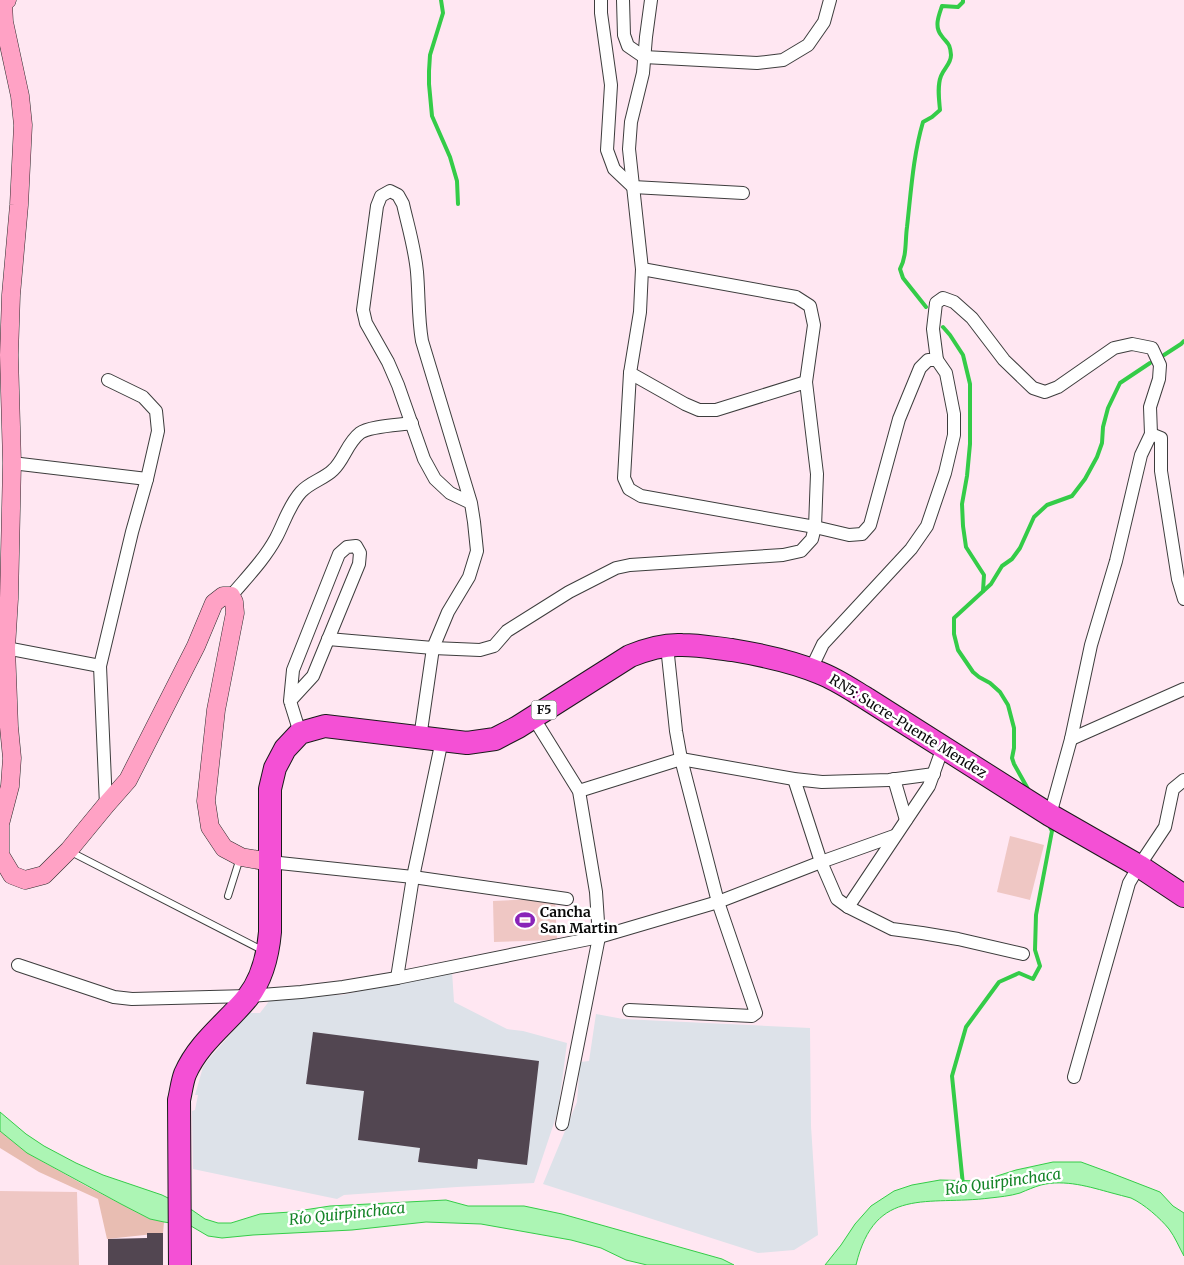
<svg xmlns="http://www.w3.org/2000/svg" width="1184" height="1265" font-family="Merriweather,serif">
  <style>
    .industrial { fill: #dde2e9 }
    .green { fill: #e8bdb2 }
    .pitch { fill: #efc7c4 }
    .water { fill: #acf5b4; stroke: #34cc48 }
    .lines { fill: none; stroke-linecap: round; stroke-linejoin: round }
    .stream { stroke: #34cc48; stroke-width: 4 }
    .building { fill: #524651 }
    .lane-casing { stroke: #3d3d3d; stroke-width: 8 }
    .street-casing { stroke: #3d3d3d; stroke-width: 14 }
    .secondary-casing { stroke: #2c2c2c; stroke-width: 19 }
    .highway-casing { stroke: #1b1b1b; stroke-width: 24 }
    .lane { stroke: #fff; stroke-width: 6 }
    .street { stroke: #fff; stroke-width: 12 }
    .secondary { stroke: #ffa2c5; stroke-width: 18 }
    .highway { stroke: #f450d5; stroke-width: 22 }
    .labels { text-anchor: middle; stroke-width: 5; stroke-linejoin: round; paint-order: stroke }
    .shield { fill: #fff; stroke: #545454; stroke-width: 1 }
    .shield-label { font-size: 12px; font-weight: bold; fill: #0a0a0a }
    .street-label { font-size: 14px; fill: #0a0a0a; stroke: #fff }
    .poi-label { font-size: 14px; font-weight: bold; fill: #0a0a0a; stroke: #fff; text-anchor: start }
    .water-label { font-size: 15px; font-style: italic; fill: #158528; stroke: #fff }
  </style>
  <rect width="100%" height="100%" fill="#ffe7f2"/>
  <g class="industrial">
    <polygon points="452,971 454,1002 507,1029 523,1031 567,1043 558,1111 534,1183 457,1187 344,1195 337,1199 193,1169 192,1111 195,1110 198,1095 195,1095 203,1067 207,1061 249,1013 260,1013 273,996 342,995"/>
    <polygon points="596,1014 623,1019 810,1028 811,1126 818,1235 794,1250 758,1253 543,1184 577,1102 580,1062 589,1061"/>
  </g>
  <polygon class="green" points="0,1131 27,1153 86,1186 150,1219 164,1222 163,1233 107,1239 98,1199 39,1172 0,1148"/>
  <g class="pitch">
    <polygon points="1010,836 1044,845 1030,900 997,892"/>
    <polygon points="555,898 557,940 494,942 493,901"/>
    <polygon points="0,1191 77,1192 79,1265 0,1265"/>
  </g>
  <g class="water">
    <polygon points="0,1112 26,1134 44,1146 76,1163 103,1175 162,1195 192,1210 205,1219 218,1223 231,1223 260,1214 291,1212 330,1206 446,1200 468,1206 524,1206 562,1214 722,1259 734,1265 647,1265 626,1260 601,1248 571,1240 481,1224 426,1222 352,1230 253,1235 222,1238 208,1236 191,1226 164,1222 150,1219 121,1204 27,1153 0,1131"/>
    <path d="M 1053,1162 L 1081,1162 L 1111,1173 L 1160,1192 L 1173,1206 L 1184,1213 L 1184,1256 C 1179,1247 1175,1237 1169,1229 C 1160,1218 1144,1204 1131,1198 C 1125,1196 1118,1195 1112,1193 C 1090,1187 1065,1179 1041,1185 C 1034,1187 1027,1190 1020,1193 C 1010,1196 999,1197 990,1198 C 928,1206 875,1185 856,1265 L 825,1265 L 841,1245 L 855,1224 L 871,1206 L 894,1191 L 912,1185 L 940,1180 L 981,1181 L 1016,1170 Z"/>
  </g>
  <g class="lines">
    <g class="stream">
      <polyline points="441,0 443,13 430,55 429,71 429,84 432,116 450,157 457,181 458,204"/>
      <path d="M 926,307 L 903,278 L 900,269 C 907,256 905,241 907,227 C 911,192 913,156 923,122 L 932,117 L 940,110 C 939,99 937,86 941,76 C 944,68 951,64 951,55 C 950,42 947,44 941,35 C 934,26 939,15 942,6 L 958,7 L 963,2 L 963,0"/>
      <polyline points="943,327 950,335 963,355 970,384 970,444 967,476 962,504 963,526 966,547 984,575 983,591"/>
      <polyline points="1164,355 1181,344 1184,341"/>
      <polyline points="1028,789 1014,764 1012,758 1014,748 1014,728 1008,705 1000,692 990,683 979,677 973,672 958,650 954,634 954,618 991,584 1002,566 1012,559 1020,548 1034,517 1047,505 1072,496 1085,479 1097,457 1102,443 1103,427 1108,408 1120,383 1150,363"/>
      <polyline points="963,1185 952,1076 966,1027 999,982 1019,973 1033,979 1040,966 1035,950 1036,915 1052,831 1050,827"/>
    </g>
  </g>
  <g class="building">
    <polygon points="313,1032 539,1061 527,1165 478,1159 477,1169 418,1162 420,1148 358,1140 364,1091 306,1084"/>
    <polygon points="147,1233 163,1233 163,1265 108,1265 108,1239 147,1238"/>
  </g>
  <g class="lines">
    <defs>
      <g id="lane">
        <polyline points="71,852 262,950"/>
        <polyline points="228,896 240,858"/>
      </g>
      <g id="street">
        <polyline points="601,0 601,13 611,85 607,150 614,169 633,187 743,193"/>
        <polyline points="623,0 624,35 628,46 644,57 757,63 783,60 808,45 824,22 830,0"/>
        <polyline points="651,0 646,37 643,73 631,122 629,149 642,269 640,312 630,373 685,404 699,410 716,410 806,382"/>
        <polyline points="937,360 933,329 936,303 943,298 954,302 972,318 1004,360 1033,388 1045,392 1058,387 1114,348 1132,344 1152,348 1160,365 1159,379 1150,407 1151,434"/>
        <polyline points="630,373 624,478 629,489 641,496 815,527 849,535 862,534 870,525 899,419 920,368 928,360 937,360 946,373 954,414 954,435 945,473 927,526 911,549 823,644 811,669"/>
        <polyline points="12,463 147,479"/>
        <path d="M 231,596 C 247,577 264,560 276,538 C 284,523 289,505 301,492 C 310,482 324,479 333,470 C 344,460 347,443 360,433 C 369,426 399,425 412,423"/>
        <polyline points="328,639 433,648 480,650 494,646 507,631 569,592 616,568 630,565 783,555 801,551 812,539 815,527 817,474 806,382 814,325 810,306 796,297 642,269"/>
        <polyline points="6,648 100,666"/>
        <polyline points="290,701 313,676 359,564 360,553 356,546 347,547 339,554 293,670 290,701 300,733"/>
        <polyline points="533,717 579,791 596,892 599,937 562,1124"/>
        <path d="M 420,738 L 433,648 L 448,612 L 469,577 L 477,551 L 474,522 L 471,503 L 422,341 C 418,318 419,295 417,272 C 415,249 408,226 403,204 L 398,195 L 390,191 L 381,196 L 377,206 L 363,310 L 366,323 L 388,362 L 398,385 L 424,459 L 435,479 L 450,493 L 471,503"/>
        <polyline points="1071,739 1184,689"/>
        <polyline points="794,779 821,862 837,899 848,907 892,929 922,933 958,939 1023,954"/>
        <polyline points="894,779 906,820"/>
        <polyline points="579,791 681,759 794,779 822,782 889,780 934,774"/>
        <polyline points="106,805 100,666 132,532 147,479 158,431 156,411 143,397 108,380"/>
        <polyline points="1050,815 1071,739 1091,645 1116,561 1141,455 1151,434 1161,438 1161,471 1178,579 1184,599"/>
        <polyline points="270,862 413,877 567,899"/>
        <polyline points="848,907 929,786 943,747"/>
        <polyline points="18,965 114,997 132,999 249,996 301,992 343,987 397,978 599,937 718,902 821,862 894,836"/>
        <polyline points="397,978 413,877 442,740"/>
        <polyline points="629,1010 752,1016 756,1013 718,902 681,759 676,731 667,646"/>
        <polyline points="1074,1077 1129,883 1139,866 1165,827 1173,789 1184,780"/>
      </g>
      <polyline id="secondary" points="7,0 3,3 4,22 20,96 23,125 19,205 11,295 9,355 12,463 9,599 6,648 9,727 12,758 10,786 0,824 0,855 12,875 25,880 44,875 69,850 106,805 128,780 196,646 214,603 223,596 231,596 234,602 235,613 216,710 206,801 210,827 224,848 241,857 270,862"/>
      <path id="highway" d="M 180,1265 L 179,1100 C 181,1092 182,1082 185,1074 C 199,1042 227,1023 248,997 C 262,979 268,954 270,932 L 270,789 L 275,768 L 285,749 L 300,733 L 325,726 L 467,743 L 495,739 L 518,727 L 630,656 C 647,649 664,644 682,645 C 699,645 715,648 732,650 C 762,655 792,661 820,673 C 836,679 852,690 867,699 L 1050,815 L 1139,866 L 1184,896"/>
    </defs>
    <use href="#lane" class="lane-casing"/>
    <use href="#street" class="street-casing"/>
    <use href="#secondary" class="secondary-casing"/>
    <use href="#highway" class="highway-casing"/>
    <use href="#lane" class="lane"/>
    <use href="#street" class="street"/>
    <use href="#secondary" class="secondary"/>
    <use href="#highway" class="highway"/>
  </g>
  <defs>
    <symbol id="stadium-bare" viewBox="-9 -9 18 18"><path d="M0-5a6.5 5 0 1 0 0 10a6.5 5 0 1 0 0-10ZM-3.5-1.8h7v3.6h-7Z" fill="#8924b8" stroke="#fff" stroke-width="2.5" paint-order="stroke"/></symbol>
  </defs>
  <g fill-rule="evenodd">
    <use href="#stadium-bare" x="511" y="906" width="28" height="28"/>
  </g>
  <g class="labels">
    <rect class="shield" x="531.5" y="700.5" width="25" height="19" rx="4"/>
    <g class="shield-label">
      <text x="544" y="714">F5</text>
    </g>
    <g class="street-label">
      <text transform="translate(908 726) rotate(32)" y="5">RN5: Sucre-Puente Mendez</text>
    </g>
    <g class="poi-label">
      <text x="540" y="917">Cancha<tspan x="540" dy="16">San Martin</tspan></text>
    </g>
    <g class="water-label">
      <text transform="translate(1003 1182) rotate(-8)" y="5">Río Quirpinchaca</text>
      <text transform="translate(347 1214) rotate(-6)" y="5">Río Quirpinchaca</text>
    </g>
  </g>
</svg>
